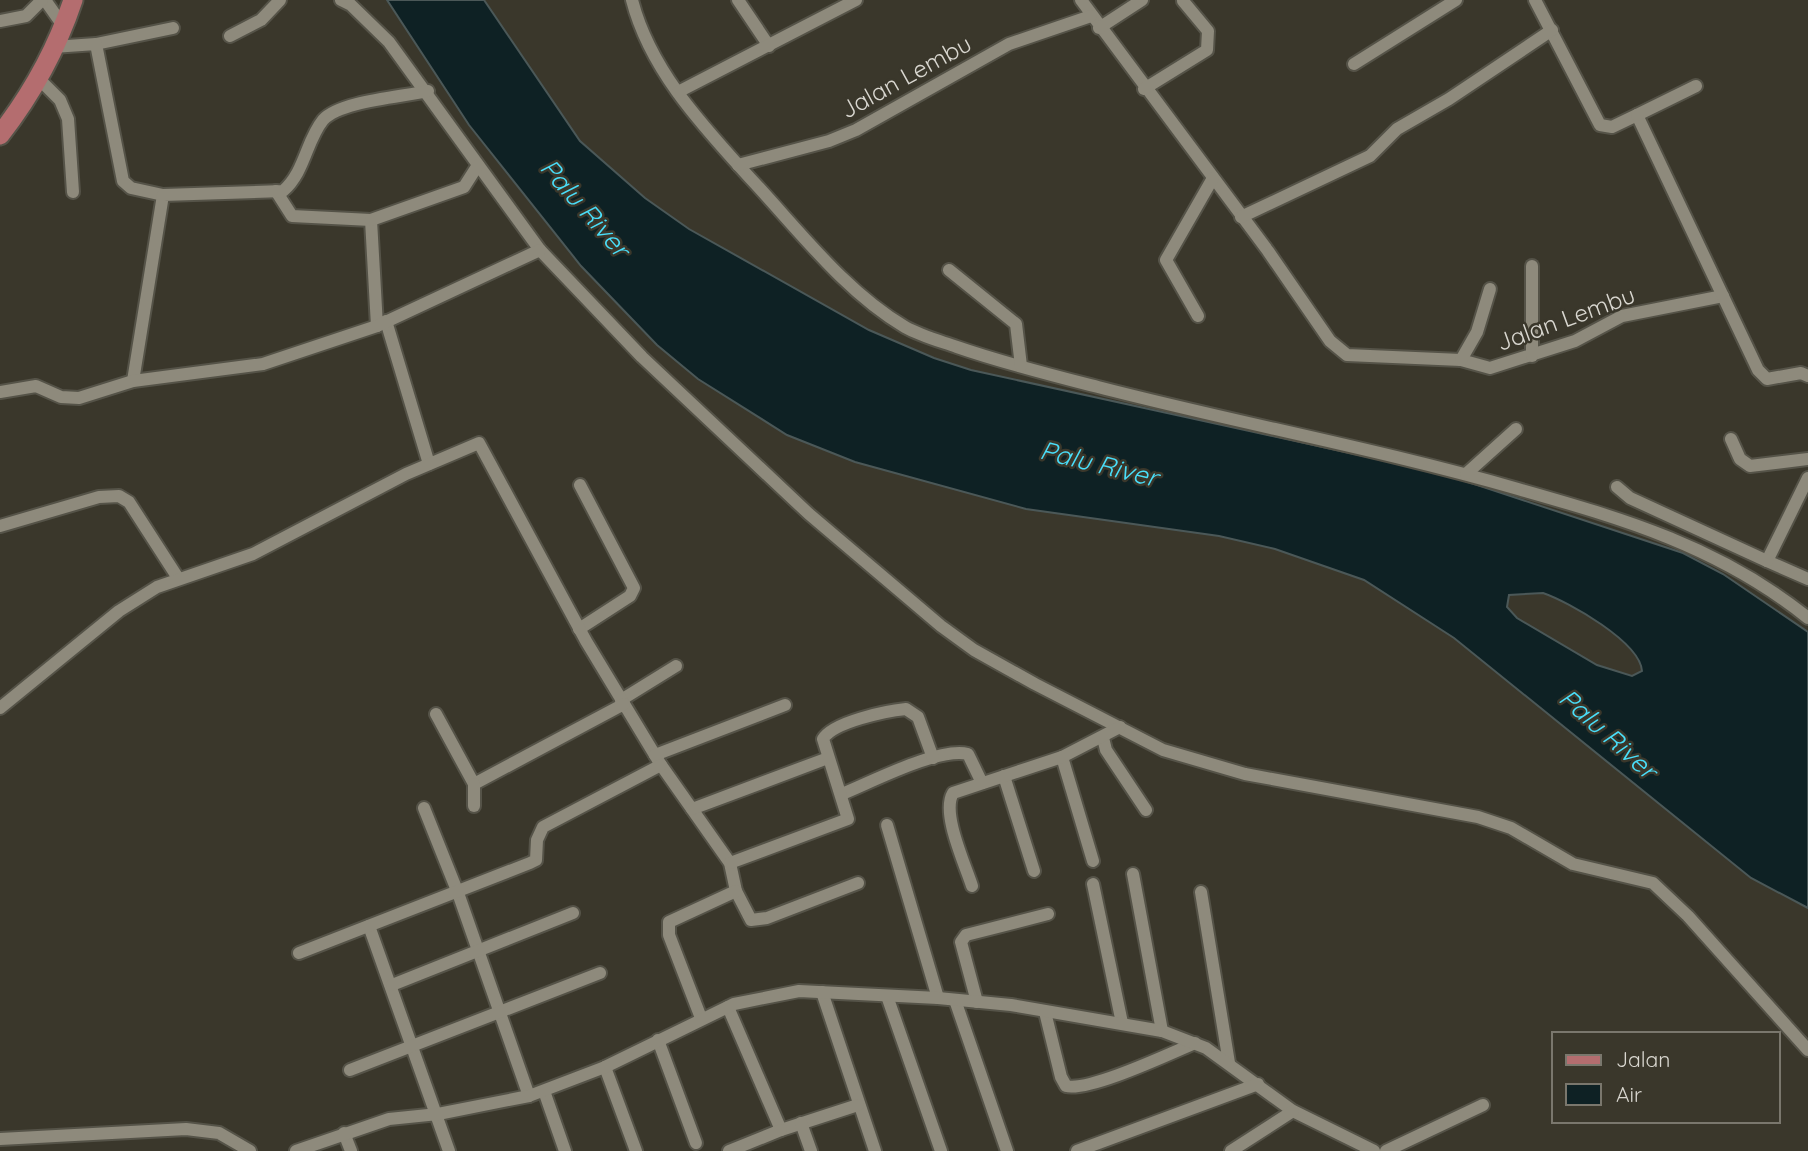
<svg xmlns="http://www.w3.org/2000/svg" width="1808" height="1151" font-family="Quicksand,sans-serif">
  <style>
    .water { fill: #0e2124; stroke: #4b5858; stroke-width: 2; fill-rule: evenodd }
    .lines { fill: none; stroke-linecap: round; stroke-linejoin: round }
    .minor-casing { stroke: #555348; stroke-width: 16 }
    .major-casing { stroke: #555348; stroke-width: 23 }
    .minor { stroke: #8e8a7c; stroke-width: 12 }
    .major { stroke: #b46d6f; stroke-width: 19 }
    .labels { text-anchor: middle; stroke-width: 5; stroke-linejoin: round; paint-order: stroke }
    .street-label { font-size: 24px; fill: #d9d7d0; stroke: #3a372b }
    .water-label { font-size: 26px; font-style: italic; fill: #49def9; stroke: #3a372b }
  </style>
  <rect width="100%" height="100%" fill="#3a372b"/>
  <path class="water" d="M 387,0 L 484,0 L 580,141 L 645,198 L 689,229 L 869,330 L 934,358 L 971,370 L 1441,473 L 1683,553 L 1723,574 L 1808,632 L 1808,908 L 1751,878 L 1454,638 L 1364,580 L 1275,549 L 1219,536 L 1026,509 L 855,462 L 787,435 L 698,379 L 657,345 L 581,266 L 469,125 ZM 1543,593 C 1569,602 1640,642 1642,671 L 1632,676 L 1597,665 L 1517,618 L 1507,607 L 1509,595 Z"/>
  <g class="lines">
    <defs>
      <g id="minor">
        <polyline points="45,0 64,27"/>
        <polyline points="341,0 351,5 389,42 540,250 642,357 809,514 941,626 974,650 1035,684 1163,750 1245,774 1478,817 1511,828 1573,864 1653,883 1688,916 1808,1050"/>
        <path d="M 632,0 C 650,70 702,125 750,178 C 798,229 844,291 905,327 C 921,336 940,341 957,347 C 1003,363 1051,375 1098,387 C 1237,423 1379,449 1518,489 C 1624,519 1720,547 1808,618"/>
        <polyline points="738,0 769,46"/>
        <polyline points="1081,0 1268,251 1330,341 1347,355 1461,360 1490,368 1575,341 1622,316 1723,296"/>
        <polyline points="1535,0 1600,125 1612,127 1637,115 1758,370 1767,379 1801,373 1808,376"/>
        <polyline points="0,21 26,16 42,0"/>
        <polyline points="1099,28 1142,0"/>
        <polyline points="230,36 261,20 280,0"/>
        <polyline points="96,44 173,28"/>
        <polyline points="53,47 96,44 123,181 131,188 163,195"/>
        <polyline points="1354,64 1456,0"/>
        <polyline points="38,78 60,100 68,119 73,192"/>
        <polyline points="1144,89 1207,50 1208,31 1183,1"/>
        <polyline points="678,92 856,0"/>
        <polyline points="1637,115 1696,86"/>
        <polyline points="738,165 829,141 856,130 1009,44 1091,16"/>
        <polyline points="276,191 292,216 371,220 377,326"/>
        <polyline points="1241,217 1370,156 1397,129 1449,99 1552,30"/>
        <polyline points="371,220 464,187 478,165"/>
        <polyline points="1532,266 1532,356"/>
        <polyline points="949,270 1016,324 1021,366"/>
        <polyline points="1198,316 1166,260 1213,178"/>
        <polyline points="386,321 429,464"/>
        <polyline points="1461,360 1477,332 1490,289"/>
        <path d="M 133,381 L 163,195 L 283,191 C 305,172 306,141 323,120 C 340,101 402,97 428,91"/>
        <polyline points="0,392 36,386 61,397 79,398 133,381 263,364 377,326 540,250"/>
        <polyline points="1731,439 1740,459 1750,466 1808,459"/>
        <polyline points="1466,474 1516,429"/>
        <polyline points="1808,478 1767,561 1808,579"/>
        <polyline points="1617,487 1630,498 1767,561"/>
        <polyline points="0,526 99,497 119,496 129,502 178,578"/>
        <polyline points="579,629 630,596 634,588 580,485"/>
        <polyline points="621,700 676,666"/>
        <polyline points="0,708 119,611 157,587 253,554 406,474 479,443 586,641 661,765 730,863 736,891 751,920 767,918 858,883"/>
        <polyline points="436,714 474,784 624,704"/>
        <polyline points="1103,738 1106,750 1146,810"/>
        <polyline points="655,755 785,705"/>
        <polyline points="1062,757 1093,861"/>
        <polyline points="1004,776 1034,871"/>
        <polyline points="474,784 474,806"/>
        <path d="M 842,794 C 872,782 938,747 968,754 L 982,783"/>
        <polyline points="424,808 458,893 529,1096"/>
        <polyline points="692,809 828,758"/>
        <polyline points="887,825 938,998"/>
        <path d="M 730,863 L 848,819 L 823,739 C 833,722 886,711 906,709 L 918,717 L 933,758"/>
        <polyline points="1133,874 1162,1031"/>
        <polyline points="1093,884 1122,1023"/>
        <path d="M 972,886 C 965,864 941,813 953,793 L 1062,757 L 1120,727"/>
        <polyline points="1201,892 1229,1063"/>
        <polyline points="369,926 449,1151"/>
        <polyline points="299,953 530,863 536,860 537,840 543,827 661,765"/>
        <polyline points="392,985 573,913"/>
        <polyline points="822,992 875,1151"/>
        <polyline points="887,996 941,1151"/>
        <polyline points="955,1000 1007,1151"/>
        <polyline points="977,1002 961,942 966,935 1048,914"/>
        <polyline points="728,1007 781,1130 858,1105"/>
        <path d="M 1045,1012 L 1061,1077 L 1066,1086 C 1089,1092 1171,1053 1195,1043"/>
        <polyline points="701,1018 669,935 669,922 736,891"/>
        <polyline points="658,1040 696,1143"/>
        <polyline points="605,1067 636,1151"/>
        <polyline points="350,1070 600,973"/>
        <polyline points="544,1091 565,1151"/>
        <polyline points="801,1123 811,1151"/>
        <polyline points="344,1133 351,1151"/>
        <polyline points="0,1139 186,1129 219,1133 250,1151"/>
        <polyline points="296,1151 389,1119 438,1114 529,1096 605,1067 734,1004 799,991 938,998 1011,1005 1162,1031 1206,1048 1293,1111 1374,1151"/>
        <polyline points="729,1151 781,1130"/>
        <polyline points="1077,1151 1258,1084"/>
        <polyline points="1231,1151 1293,1111"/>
        <polyline points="1386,1151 1483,1105"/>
      </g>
      <path id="major" d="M 0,135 C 31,95 57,48 73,0"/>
    </defs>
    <use href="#minor" class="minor-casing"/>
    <use href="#major" class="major-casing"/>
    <use href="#minor" class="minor"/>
    <use href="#major" class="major"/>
  </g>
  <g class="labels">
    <g class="street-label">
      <text transform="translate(906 77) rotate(-29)" y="8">Jalan Lembu</text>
      <text transform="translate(1566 319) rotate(-20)" y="8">Jalan Lembu</text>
    </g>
    <g class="water-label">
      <text transform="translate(585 208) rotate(49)" y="9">Palu River</text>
      <text transform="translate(1099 464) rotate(14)" y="9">Palu River</text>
      <text transform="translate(1608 734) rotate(42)" y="9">Palu River</text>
    </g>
  </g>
  <rect x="1552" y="1032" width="228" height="91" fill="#3a372b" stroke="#7a776d" stroke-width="2"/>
  <rect x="1566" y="1055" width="35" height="10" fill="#b46d6f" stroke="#7a776d" stroke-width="2"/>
  <text x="1616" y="1067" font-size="21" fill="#d9d7d0">Jalan</text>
  <rect x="1566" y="1084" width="35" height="21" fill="#0e2124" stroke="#7a776d" stroke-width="2"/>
  <text x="1616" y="1102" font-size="21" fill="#d9d7d0">Air</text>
</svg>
